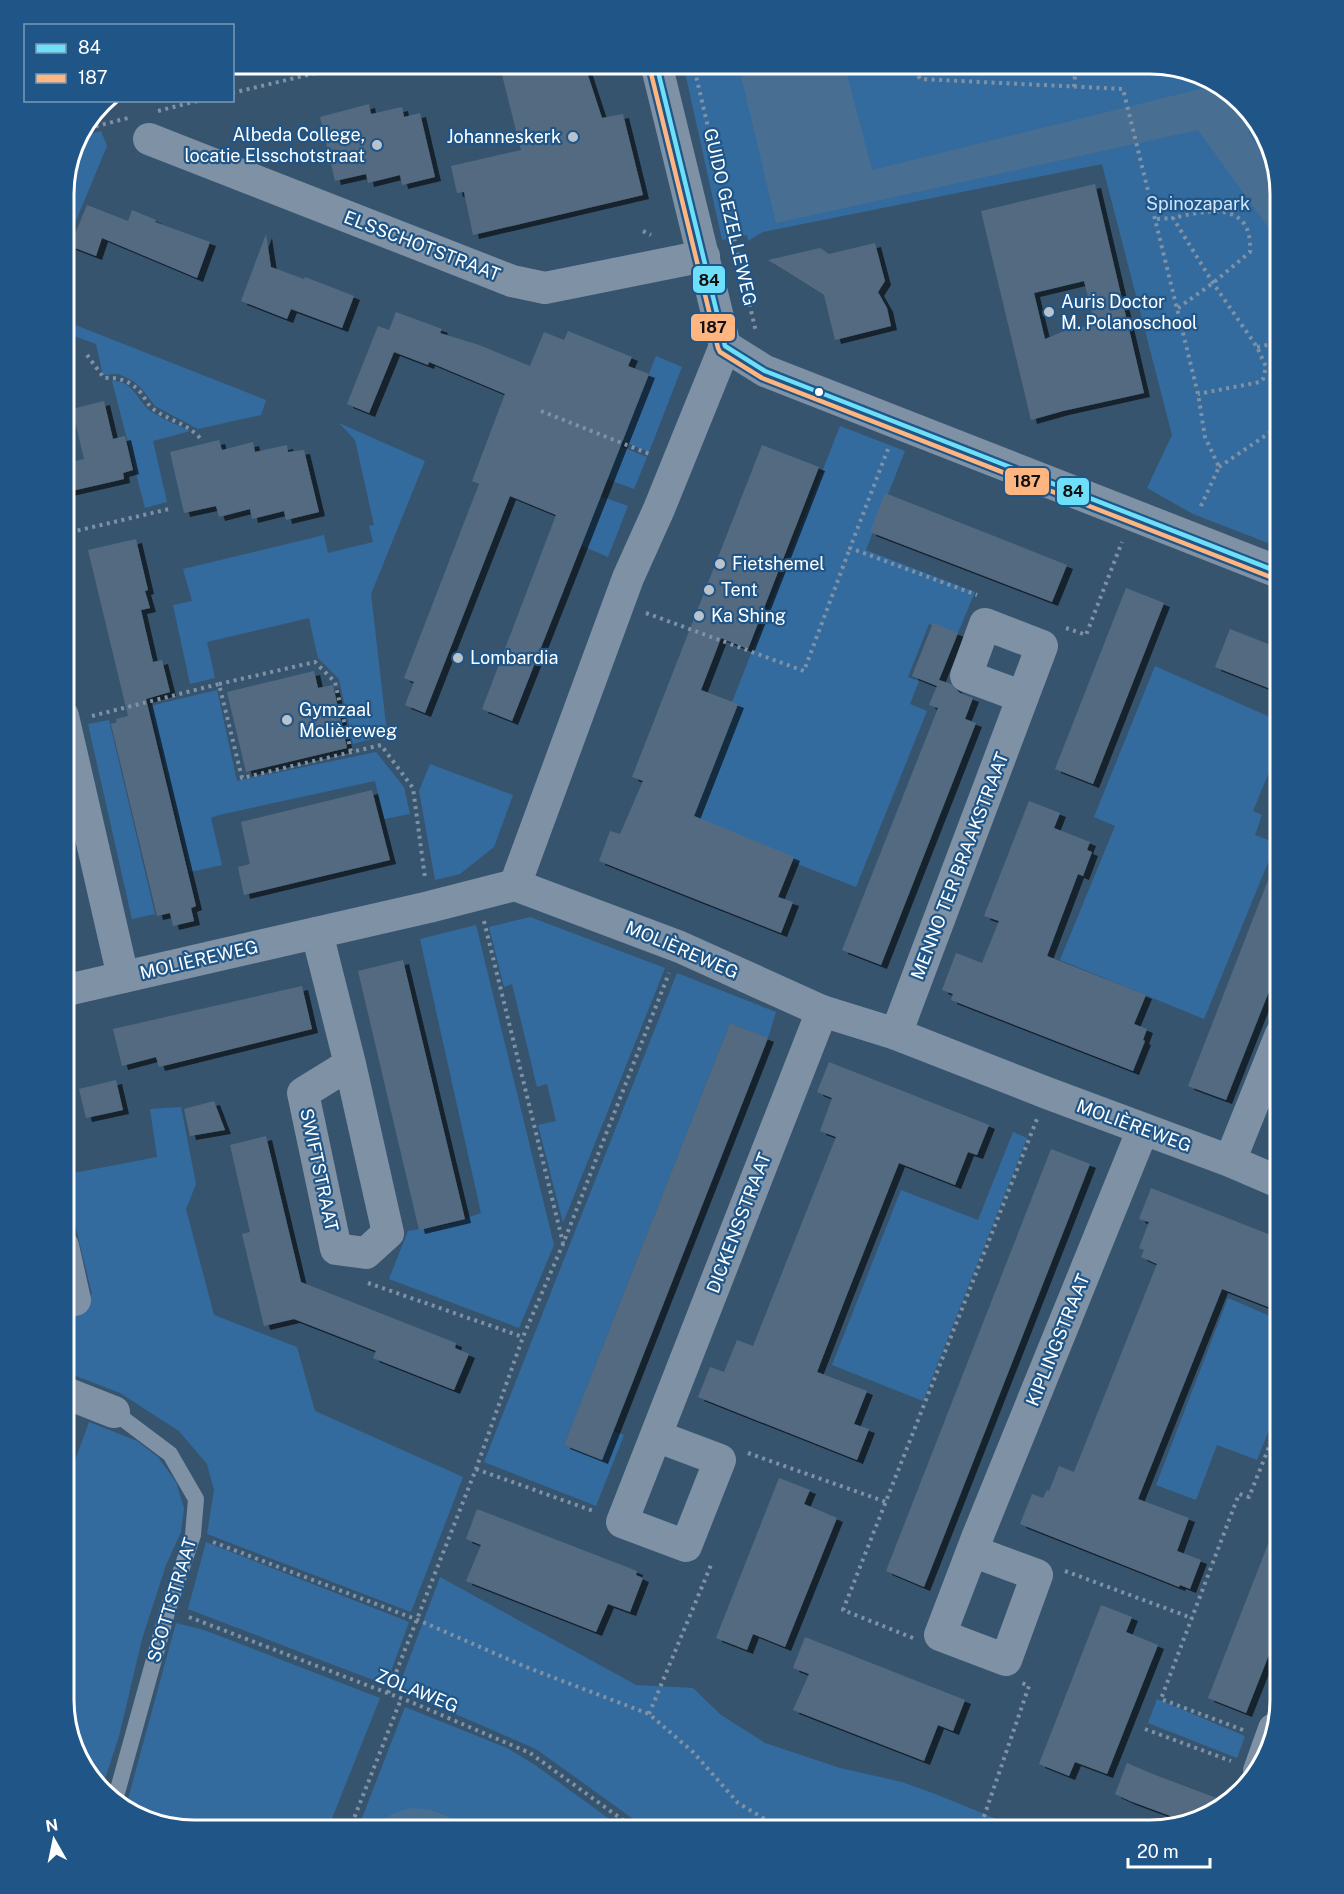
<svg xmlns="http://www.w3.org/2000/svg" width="1344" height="1894" font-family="'Public Sans',sans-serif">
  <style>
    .green { fill: #346b9e }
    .water { fill: #486e92 }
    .building { fill: #536b80; fill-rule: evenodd; filter: url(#shadow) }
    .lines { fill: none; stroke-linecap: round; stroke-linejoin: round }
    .path { stroke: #7e91a5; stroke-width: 4; stroke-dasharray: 3 4.5; stroke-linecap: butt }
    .lane { stroke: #7e91a5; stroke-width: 16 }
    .street { stroke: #7e91a5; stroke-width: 32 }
    .bus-1-casing { stroke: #1f5587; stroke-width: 9 }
    .bus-2-casing { stroke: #1f5587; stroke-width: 9 }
    .bus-1 { stroke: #6ddff8; stroke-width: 4.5 }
    .bus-2 { stroke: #ffb580; stroke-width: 4.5 }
    .poi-dot { fill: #b9c3cd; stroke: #1f5587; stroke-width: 2 }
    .bus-dot { fill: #fff; stroke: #1f5587; stroke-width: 2 }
    .labels { text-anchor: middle; stroke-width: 4.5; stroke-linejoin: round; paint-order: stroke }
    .poi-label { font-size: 18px; fill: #fff; stroke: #1f5587; text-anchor: start }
    .park-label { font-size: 18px; fill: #cee4f8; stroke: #1f5587 }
    .street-label { font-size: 18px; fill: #fff; stroke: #1f5587 }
    .rim { fill: none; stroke: #fff; stroke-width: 3 }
    .line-badge { stroke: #1f5587; stroke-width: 2 }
    .pale-badge-label { font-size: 16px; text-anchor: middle; font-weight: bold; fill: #111 }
  </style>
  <defs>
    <filter id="shadow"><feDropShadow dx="6" dy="4" stdDeviation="0" flood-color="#0009"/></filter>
  </defs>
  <rect width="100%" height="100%" fill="#37546f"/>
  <g class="green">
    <polygon points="683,63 1159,63 1216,81 1263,128 1281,193 1281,548 1193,514 1147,488 1172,435 1102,164 763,232 748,241 747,235 722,240"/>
    <polygon points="101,131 107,146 63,252 63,184 76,137"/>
    <polygon points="63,312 65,321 266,400 261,415 198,429 155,406 142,389 133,381 119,374 103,375 96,344 63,332"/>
    <polygon points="656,356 682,367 649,452 622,441"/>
    <path d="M 112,381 C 134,380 137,402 152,412 C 163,419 177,425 190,431 L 153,441 L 167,502 L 145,508 Z"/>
    <polygon points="339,423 425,461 371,594 388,742 379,737 353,744 339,679 318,658 309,618 207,642 215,678 190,684 173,605 192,601 183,569 324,535 328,553 373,542 369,526 374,525 355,440"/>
    <polygon points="840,426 905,451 866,550 975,592 957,635 929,624 908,677 919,681 910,704 927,711 856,887 686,820"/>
    <polygon points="620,446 647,457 634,489 607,479"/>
    <polygon points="600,496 628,506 608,557 580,545"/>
    <polygon points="1155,666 1281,722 1281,756 1276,755 1253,811 1262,815 1255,835 1276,843 1204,1019 1060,960 1115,826 1094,817"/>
    <polygon points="217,690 237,781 376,752 404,787 410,814 384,819 375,781 219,815 211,818 222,865 190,872 150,706"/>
    <polygon points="109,720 155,914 132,919 88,724"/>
    <polygon points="430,764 513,795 494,847 460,874 435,880 419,791"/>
    <polygon points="530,917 665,968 563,1223 538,1125 556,1121 547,1084 537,1087 512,984 504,987 489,927"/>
    <polygon points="476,925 554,1245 519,1328 389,1279 408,1231 455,1223 455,1222 481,1213 420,939"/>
    <polygon points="677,973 776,1012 768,1038 730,1023 564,1445 602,1460 614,1431 624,1435 596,1506 484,1462"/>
    <polygon points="181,1107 196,1184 186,1209 214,1315 297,1347 315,1411 463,1477 411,1612 207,1534 214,1490 207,1464 179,1431 120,1393 63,1371 63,1323 92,1294 63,1175 157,1157 150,1109"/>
    <polygon points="1013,1132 1027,1138 923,1401 832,1365 901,1190 978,1220"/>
    <polygon points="1228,1298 1281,1321 1281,1400 1257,1460 1217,1445 1196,1500 1156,1485"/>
    <polygon points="89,1422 137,1441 158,1457 176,1482 184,1508 181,1532 166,1565 142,1639 119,1736 102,1788 81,1766 63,1701 63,1494"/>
    <polygon points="206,1542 409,1622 386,1685 188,1609"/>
    <polygon points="440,1577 636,1685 693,1688 721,1715 765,1743 840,1768 902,1782 938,1795 994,1818 1008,1831 650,1831 536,1749 398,1689"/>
    <polygon points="176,1623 204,1630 380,1698 327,1831 185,1831 128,1813 125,1810"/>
    <polygon points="1157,1699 1245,1736 1237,1758 1148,1723"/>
    <polygon points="405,1707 507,1748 535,1765 626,1831 484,1831 432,1810 380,1824 377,1831 357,1831"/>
    <polygon points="410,1824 421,1825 437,1831 398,1831"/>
  </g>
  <g class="water">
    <polygon points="738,63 844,63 872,170 1220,84 1258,122 1248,132 1276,174 1281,193 1281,245 1198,130 776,223"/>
    <path d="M 411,1808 L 432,1810 L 484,1831 L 437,1831 L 421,1825 L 410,1824 L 398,1831 L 377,1831 C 383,1815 396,1812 411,1808 Z"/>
  </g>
  <g class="building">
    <polygon points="499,63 584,63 602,118 623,114 643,195 473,235 464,192 457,193 451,166 521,150"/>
    <polygon points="369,104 371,114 402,107 404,117 420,113 435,177 402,185 400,175 368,183 366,174 335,181 320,117"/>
    <path d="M 1095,184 L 1144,393 L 1063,411 L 1031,420 L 981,211 ZM 1084,281 L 1095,325 L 1069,329 L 1045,339 L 1034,293 Z"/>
    <polygon points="87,205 128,221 132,210 156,220 155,222 210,242 197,278 102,238 96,256 70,246"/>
    <polygon points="266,234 271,267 304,279 305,277 354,296 342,328 291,309 287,319 241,301"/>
    <polygon points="875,243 885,281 878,292 887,308 891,326 835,340 824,295 768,260 820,248 829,254"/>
    <polygon points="396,312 442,329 440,333 479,345 530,366 544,332 564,340 568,331 632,357 628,366 649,374 512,721 482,709 556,515 510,496 425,713 405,705 414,682 404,678 479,484 472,481 505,394 429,362 428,365 394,352 369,413 347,404 378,326 389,330"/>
    <polygon points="104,401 113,439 125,436 133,470 123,473 124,479 63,493 63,464 84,459 72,409"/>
    <polygon points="219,440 222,450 253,442 255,452 287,445 288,452 304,450 319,512 286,520 284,511 252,519 250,509 219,517 216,506 184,513 170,452"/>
    <polygon points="762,445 819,467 748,649 721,638 701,690 738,704 694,816 794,857 778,897 793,902 781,933 599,861 610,831 620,834 643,781 632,777"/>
    <polygon points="885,493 1067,565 1052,602 870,532"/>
    <polygon points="136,539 148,590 145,591 150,608 141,610 153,662 162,660 170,692 146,699 196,906 191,908 194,921 173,926 170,913 157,916 111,724 117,722 116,719 128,716 88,550"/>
    <polygon points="1126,588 1164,603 1093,784 1055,769"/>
    <polygon points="933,623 958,633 939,680 951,684 960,693 973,698 965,719 976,723 881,965 842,950 938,708 929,705 937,686 912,676"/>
    <polygon points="1230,629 1281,649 1281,693 1215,667"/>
    <polygon points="314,671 318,688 333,685 347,748 246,772 227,692"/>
    <polygon points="372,790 390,860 244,895 238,867 250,864 241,822"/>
    <polygon points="1029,801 1060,813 1054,828 1090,842 1087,850 1092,852 1083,876 1078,874 1047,956 1146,995 1134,1024 1147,1029 1143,1040 1145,1041 1133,1071 951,1000 953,994 942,990 956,953 982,963 999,921 984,916"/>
    <polygon points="1279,852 1281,853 1281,961 1226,1100 1188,1086"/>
    <polygon points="403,960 465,1219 419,1230 358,971"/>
    <polygon points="302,986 312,1029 159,1067 156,1057 122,1066 113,1029"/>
    <polygon points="730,1023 768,1038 602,1460 564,1445"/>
    <polygon points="829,1062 989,1125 977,1155 968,1152 955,1185 899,1163 846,1297 817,1372 867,1391 854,1424 869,1429 857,1460 698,1397 710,1367 724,1372 737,1340 753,1346 803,1220 836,1137 820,1131 832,1098 817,1092"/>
    <polygon points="116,1080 123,1110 86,1118 79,1089"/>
    <polygon points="214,1101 225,1130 190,1136 184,1109"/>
    <polygon points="266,1136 301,1282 456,1343 455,1348 469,1354 454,1390 373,1358 376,1351 294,1319 264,1326 242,1234 250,1232 230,1145"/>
    <polygon points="1051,1149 1090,1164 924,1587 886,1571"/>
    <polygon points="1151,1188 1281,1239 1281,1285 1271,1308 1222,1289 1138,1499 1189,1518 1177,1551 1201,1560 1190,1589 1180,1585 1179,1587 1020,1524 1032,1494 1043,1498 1047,1490 1049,1491 1059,1466 1074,1472 1143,1299 1157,1264 1141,1257 1144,1250 1139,1248 1149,1222 1139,1219"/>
    <polygon points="779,1478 810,1490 804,1504 837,1518 785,1647 753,1634 747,1650 716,1638"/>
    <polygon points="477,1509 637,1571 636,1575 643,1578 630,1612 608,1604 596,1632 466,1581 481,1545 466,1539"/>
    <polygon points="1279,1516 1281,1516 1281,1624 1246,1713 1208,1698"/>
    <polygon points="1101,1605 1132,1617 1126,1632 1158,1645 1107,1774 1075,1762 1069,1776 1039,1764"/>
    <polygon points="805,1637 965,1700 953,1731 938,1725 924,1761 793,1710 809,1674 793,1668"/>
    <polygon points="1127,1763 1150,1773 1227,1802 1216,1813 1184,1821 1130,1801 1115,1794"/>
  </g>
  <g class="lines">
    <g class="path">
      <polyline points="693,63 756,332"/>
      <polyline points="911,63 920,79 1123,89 1198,394 1205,437 1219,467 1199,510"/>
      <polyline points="1074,87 1076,63"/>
      <polyline points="232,93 358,63"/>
      <polyline points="158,111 201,100"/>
      <polyline points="81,130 128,118"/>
      <polyline points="1157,219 1173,218"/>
      <polyline points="643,231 651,235"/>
      <path d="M 1178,308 L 1213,283 L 1250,252 C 1253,200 1207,210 1173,218 L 1213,283 L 1257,347 L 1266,367 L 1263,379 L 1260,382 L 1198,394"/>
      <polyline points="1257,347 1281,342"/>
      <path d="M 87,355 L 104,378 C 119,377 131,381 141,393 C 145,398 148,405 152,408 C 167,420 187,423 200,438"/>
      <polyline points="541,411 652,455"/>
      <polyline points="888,449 850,548 977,595"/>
      <polyline points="1219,467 1281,425"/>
      <polyline points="63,534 169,509"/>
      <polyline points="646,613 804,671 850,548"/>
      <polyline points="1066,628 1086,635 1122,542"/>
      <polyline points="219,684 315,662 335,682 351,752"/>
      <polyline points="92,716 219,684 242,778 381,745 413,788 425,878"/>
      <polyline points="484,921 563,1243"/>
      <polyline points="368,1283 523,1337"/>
      <polyline points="748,1453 886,1502"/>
      <polyline points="476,1469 596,1512"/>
      <polyline points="213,1542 418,1620 526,1667 649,1714 693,1752 738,1803 785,1831"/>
      <polyline points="1065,1571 1192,1618"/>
      <polyline points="189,1617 411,1702 530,1753 638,1831"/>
      <polyline points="913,1638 843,1610 1037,1119"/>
      <polyline points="388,1693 476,1469 523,1337 563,1244 669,973"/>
      <polyline points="649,1714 711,1565 709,1564"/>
      <polyline points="1145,1729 1231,1761"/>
      <polyline points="1243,1730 1161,1699 1239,1494 1249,1497 1281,1417"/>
      <polyline points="349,1831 401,1699"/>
      <polyline points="979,1831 1029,1686 1022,1683"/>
    </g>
    <polyline class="lane" points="114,1412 170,1454 196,1499 193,1535 168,1609 115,1800"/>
    <g class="street">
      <polyline points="656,63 725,346 765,371 1281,573"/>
      <polyline points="149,139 512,281 545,288 704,256"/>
      <polyline points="63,716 123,977"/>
      <polyline points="515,885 628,578 659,509 725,346"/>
      <polyline points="317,933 350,1064 388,1233 366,1253 336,1249 303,1093 350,1064"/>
      <polyline points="63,991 429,907 515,885 680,947 822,1011 896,1034 1047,1093 1230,1161 1281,1183"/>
      <polyline points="896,1034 1042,646 985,624 966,676 1023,697"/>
      <polyline points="1230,1161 1281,1034"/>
      <polyline points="63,1246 75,1300"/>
      <polyline points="63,1392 114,1412"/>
      <polyline points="656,1436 720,1460 686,1546 622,1522 822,1011"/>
      <polyline points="972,1551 1037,1575 1006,1660 940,1635 977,1538 1143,1129"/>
      <polyline points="1259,1771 1274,1729"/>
    </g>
    <defs>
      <polyline id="bus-1" points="656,63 725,346 765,371 1281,573"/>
      <polyline id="bus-2" points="649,65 718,348 720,352 762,378 1278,580"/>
    </defs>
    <use href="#bus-1" class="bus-1-casing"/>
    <use href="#bus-2" class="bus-2-casing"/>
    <use href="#bus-1" class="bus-1"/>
    <use href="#bus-2" class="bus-2"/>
  </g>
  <g class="poi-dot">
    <circle cx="573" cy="137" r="6"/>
    <circle cx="377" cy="145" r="6"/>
    <circle cx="1049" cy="312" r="6"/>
    <circle cx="720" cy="564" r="6"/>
    <circle cx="709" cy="590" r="6"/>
    <circle cx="699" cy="616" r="6"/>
    <circle cx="458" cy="658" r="6"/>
    <circle cx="287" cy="720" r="6"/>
  </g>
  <circle class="bus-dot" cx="819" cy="392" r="5"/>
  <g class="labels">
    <g class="poi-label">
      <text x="365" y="141" text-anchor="end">Albeda College,<tspan x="365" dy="21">locatie Elsschotstraat</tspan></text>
      <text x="561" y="143" text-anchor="end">Johanneskerk</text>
      <text x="1061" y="308">Auris Doctor<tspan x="1061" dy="21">M. Polanoschool</tspan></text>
      <text x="732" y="570">Fietshemel</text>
      <text x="721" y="596">Tent</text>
      <text x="711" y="622">Ka Shing</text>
      <text x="470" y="664">Lombardia</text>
      <text x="299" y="716">Gymzaal<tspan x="299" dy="21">Molièreweg</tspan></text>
    </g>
    <g class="park-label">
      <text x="1198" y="210">Spinozapark</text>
    </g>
    <g class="street-label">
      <text transform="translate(730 217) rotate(77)" y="6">GUIDO GEZELLEWEG</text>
      <text transform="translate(422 246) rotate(21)" y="6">ELSSCHOTSTRAAT</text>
      <text transform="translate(960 866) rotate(-69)" y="6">MENNO TER BRAAKSTRAAT</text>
      <text transform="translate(682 950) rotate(23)" y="6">MOLIÈREWEG</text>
      <text transform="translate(199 960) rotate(-13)" y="6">MOLIÈREWEG</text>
      <text transform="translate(1134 1126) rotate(20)" y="6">MOLIÈREWEG</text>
      <text transform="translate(319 1170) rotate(78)" y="6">SWIFTSTRAAT</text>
      <text transform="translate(739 1223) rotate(-69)" y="6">DICKENSSTRAAT</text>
      <text transform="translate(1058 1340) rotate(-68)" y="6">KIPLINGSTRAAT</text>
      <text transform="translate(172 1600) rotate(-73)" y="6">SCOTTSTRAAT</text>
      <text transform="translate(417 1691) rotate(22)" y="6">ZOLAWEG</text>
    </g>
  </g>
  <path d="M0 0H1344V1894H0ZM194 74H1150A120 120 0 0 1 1270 194V1700A120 120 0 0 1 1150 1820H194A120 120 0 0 1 74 1700V194A120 120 0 0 1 194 74Z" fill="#1f5587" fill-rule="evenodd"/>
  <path class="rim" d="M194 74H1150A120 120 0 0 1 1270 194V1700A120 120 0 0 1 1150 1820H194A120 120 0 0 1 74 1700V194A120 120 0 0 1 194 74Z"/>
  <g class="line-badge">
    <rect x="692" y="265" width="34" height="29" rx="6" fill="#6ddff8"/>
    <rect x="690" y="313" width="46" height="29" rx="6" fill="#ffb580"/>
    <rect x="1004" y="467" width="46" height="29" rx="6" fill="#ffb580"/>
    <rect x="1056" y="477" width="34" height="29" rx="6" fill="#6ddff8"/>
  </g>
  <g class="pale-badge-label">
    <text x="709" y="286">84</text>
    <text x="713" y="333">187</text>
    <text x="1027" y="487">187</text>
    <text x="1073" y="497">84</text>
  </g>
  <rect x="24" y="24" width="210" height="78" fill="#1f5587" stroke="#7999b7" stroke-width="1.5"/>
  <rect x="36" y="44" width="30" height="9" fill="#6ddff8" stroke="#7999b7" stroke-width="1.5"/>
  <text x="78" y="54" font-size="18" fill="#ffffff">84</text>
  <rect x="36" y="74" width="30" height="9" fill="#ffb580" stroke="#7999b7" stroke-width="1.5"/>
  <text x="78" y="84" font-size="18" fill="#ffffff">187</text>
  <g transform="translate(54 1840) rotate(351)" stroke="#1f5587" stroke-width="4.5" paint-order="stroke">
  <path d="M0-4.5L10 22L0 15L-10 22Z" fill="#ffffff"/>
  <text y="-9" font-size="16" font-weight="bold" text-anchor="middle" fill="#ffffff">N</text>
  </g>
  <path d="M1128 1858v9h82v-9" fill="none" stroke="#ffffff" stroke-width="3"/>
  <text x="1137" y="1858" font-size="18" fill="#ffffff" stroke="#1f5587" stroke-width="4.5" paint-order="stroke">20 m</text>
</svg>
